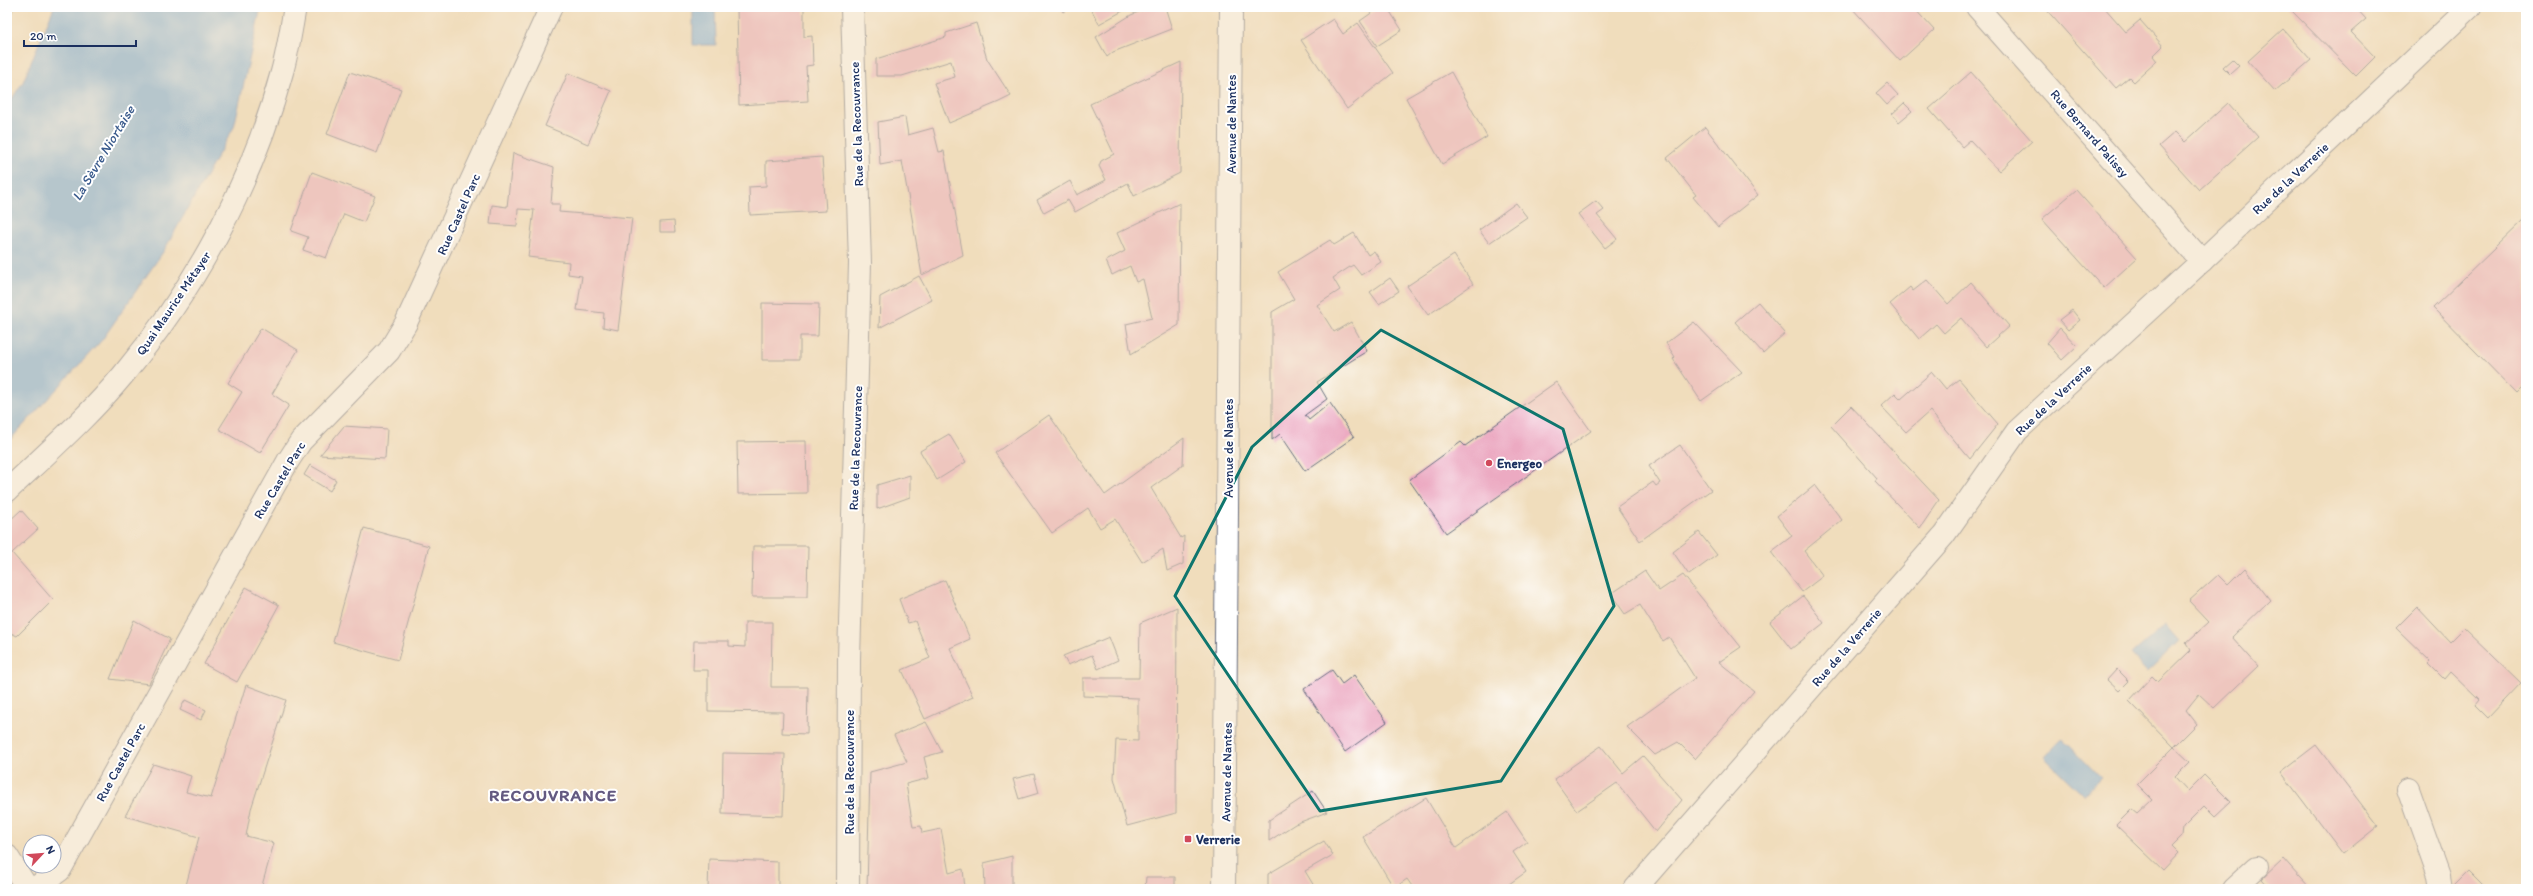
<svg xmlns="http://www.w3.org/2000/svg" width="2533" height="896" font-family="Itim,sans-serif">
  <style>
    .green { fill: #bccf72; stroke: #6c7f68 }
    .water { fill: #70abe1; stroke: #466da0 }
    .building { fill: #ecaac2 }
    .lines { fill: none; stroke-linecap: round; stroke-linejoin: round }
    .minor-casing { stroke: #666c7f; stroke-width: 24 }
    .major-casing { stroke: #666c7f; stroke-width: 24 }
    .minor { stroke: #fff; stroke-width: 22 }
    .major { stroke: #fff; stroke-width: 22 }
    .marked { fill: none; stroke: #0f766e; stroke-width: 3; stroke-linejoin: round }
    .poi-dot { fill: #d1495b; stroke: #fff; stroke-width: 1.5 }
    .labels { text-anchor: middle; stroke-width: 4; stroke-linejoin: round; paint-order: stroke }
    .street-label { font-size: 13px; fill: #1b2f5e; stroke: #fff }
    .poi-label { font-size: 13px; font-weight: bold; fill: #1b2f5e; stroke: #fff; text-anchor: start }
    .water-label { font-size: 14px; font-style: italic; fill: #395a8c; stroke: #fff }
    .district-label { font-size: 17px; font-weight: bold; letter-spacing: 1px; fill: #645a81; stroke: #fff }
  </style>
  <rect width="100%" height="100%" fill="#fff"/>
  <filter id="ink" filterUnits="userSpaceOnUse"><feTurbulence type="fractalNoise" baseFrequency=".025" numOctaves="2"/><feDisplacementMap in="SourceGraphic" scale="8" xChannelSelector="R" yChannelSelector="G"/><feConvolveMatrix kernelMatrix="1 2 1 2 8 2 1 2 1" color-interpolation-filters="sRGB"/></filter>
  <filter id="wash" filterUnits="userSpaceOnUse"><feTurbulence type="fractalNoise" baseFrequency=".012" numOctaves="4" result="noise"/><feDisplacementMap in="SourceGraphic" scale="16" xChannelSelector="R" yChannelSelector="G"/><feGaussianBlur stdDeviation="0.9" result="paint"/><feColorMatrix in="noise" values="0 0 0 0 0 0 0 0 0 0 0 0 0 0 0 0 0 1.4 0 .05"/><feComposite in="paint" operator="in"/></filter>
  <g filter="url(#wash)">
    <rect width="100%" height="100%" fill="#f0ddbc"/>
    <polygon class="green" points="7,7 15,7 7,24"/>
    <g class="water">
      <polygon points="54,7 261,7 234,127 163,252 102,340 7,443 7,106 23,82"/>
      <polygon points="693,7 715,7 716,45 693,45"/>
      <polygon points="2165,625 2179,641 2147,672 2131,655"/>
      <polygon points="2062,738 2101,778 2083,795 2044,757"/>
    </g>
    <g id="blocks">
      <g class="building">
        <polygon points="737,7 804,7 804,37 812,36 813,65 806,66 808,101 739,105"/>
        <polygon points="1060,7 1070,7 1063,12"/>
        <polygon points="1090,7 1130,7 1099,24"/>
        <polygon points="1151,7 1165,7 1172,29 1113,52 1107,57 1096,37 1131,15"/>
        <polygon points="1380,7 1387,7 1402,30 1377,46 1360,21"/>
        <polygon points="1851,7 1913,7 1934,30 1900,61"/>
        <polygon points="2044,7 2104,7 2126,32 2140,20 2163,46 2153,56 2157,61 2134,82 2129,77 2116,88"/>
        <polygon points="2288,7 2355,7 2366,19 2351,32 2375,57 2356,76"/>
        <polygon points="1333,19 1343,34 1358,23 1393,73 1347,109 1301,40"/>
        <polygon points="976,23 987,59 1011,96 999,102 949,123 934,83 955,77 951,61 902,76 876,76 876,59 946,37 946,33"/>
        <polygon points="2283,29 2311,60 2275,91 2248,61"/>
        <polygon points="2232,59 2239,66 2230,74 2223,67"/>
        <polygon points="1181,62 1180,173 1134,196 1128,183 1075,212 1068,200 1044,213 1037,200 1070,181 1077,195 1106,180 1099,166 1101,161 1114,154 1090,104"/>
        <polygon points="350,72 401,89 377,153 327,134"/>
        <polygon points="1451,72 1487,137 1442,164 1406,98"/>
        <polygon points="1971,72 2032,141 1999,171 1970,140 1962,147 1929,109"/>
        <polygon points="568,73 611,91 588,144 545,126"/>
        <polygon points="1887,83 1898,95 1887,105 1876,93"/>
        <polygon points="1904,103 1912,111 1899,122 1892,114"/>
        <polygon points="2228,103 2258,137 2199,190 2159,146 2175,132 2185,142"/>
        <polygon points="905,117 908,135 933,128 939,152 944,151 963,255 922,275 902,161 880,165 878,122"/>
        <polygon points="1705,127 1758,195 1718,227 1693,197 1696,195 1667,158"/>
        <polygon points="513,153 554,167 551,204 560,204 559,212 632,218 618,330 603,327 604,313 577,310 582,276 568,274 569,262 528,257 534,210 518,209 517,226 490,224 492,205 507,207"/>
        <polygon points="822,157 826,211 750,215 749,187 766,186 766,161"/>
        <polygon points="312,172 375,196 364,222 344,214 326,258 303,250 308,237 291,231"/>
        <polygon points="2076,190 2137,258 2104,288 2042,219"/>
        <polygon points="1596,201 1604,210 1597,215 1617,239 1605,248 1578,214"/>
        <polygon points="1180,203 1179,325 1131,354 1126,324 1152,318 1143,279 1136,282 1130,266 1112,275 1106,261 1125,251 1117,233"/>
        <polygon points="1516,203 1527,217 1489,243 1479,230"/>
        <polygon points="2526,218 2526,383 2516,393 2433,308"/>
        <polygon points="674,221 675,232 660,232 660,222"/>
        <polygon points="1354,233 1368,255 1374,251 1381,262 1361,275 1353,265 1333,278 1340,290 1317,305 1334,332 1351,322 1367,351 1317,382 1327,399 1305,415 1309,420 1330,403 1354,437 1305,471 1280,434 1272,440 1272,312 1294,299 1278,272 1330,240 1334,245"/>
        <polygon points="1454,255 1473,284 1428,315 1407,286"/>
        <polygon points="919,276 932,300 879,328 880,297"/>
        <polygon points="1390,278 1399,291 1379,304 1370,292"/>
        <polygon points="1927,280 1948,304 1971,282 2009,326 1986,347 1961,318 1944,333 1936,324 1919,339 1890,304 1910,287 1913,291"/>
        <polygon points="1758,302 1785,333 1763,353 1735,322"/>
        <polygon points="762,303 819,304 818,336 800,336 800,360 762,360"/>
        <polygon points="2072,310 2080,320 2068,330 2059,320"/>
        <polygon points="1694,322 1742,372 1701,401 1673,359 1675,357 1666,343"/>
        <polygon points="261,328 298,350 272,394 289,405 260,453 219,429 242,392 228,383"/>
        <polygon points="2060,328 2077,346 2062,360 2047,343"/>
        <polygon points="1932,372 1946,389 1959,379 1998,424 1970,459 1930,411 1906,432 1881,406 1895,393 1901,399"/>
        <polygon points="1556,382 1591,431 1446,533 1409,480 1461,442 1465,446"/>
        <polygon points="1851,406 1939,500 1920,528 1875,481 1877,478 1831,426"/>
        <polygon points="1049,415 1105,495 1184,438 1183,465 1151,488 1181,538 1184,536 1183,564 1167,571 1163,549 1142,562 1115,519 1100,528 1088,508 1052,533 995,453"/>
        <polygon points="344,426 387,429 385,459 320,455"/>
        <polygon points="949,434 966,462 937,480 920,451"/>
        <polygon points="806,441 807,493 738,494 737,442"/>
        <polygon points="1680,445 1711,490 1640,541 1617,507 1653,482 1656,486 1660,483 1649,466"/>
        <polygon points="310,465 336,480 330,491 304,475"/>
        <polygon points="910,475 910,497 877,509 877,485"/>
        <polygon points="1815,485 1842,520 1804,551 1823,576 1802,592 1771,552 1792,536 1777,516"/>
        <polygon points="21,510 38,529 12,553 53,600 17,636 7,631 7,523"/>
        <polygon points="364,528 429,546 398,660 333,642"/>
        <polygon points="1699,532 1717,555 1689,575 1673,552"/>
        <polygon points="753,546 808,546 807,597 752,597"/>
        <polygon points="2245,568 2270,600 2232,637 2258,666 2214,708 2199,694 2186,710 2197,724 2174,747 2129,701 2152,676 2158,682 2191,650 2186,643 2209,622 2189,601 2218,575 2228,585"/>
        <polygon points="1645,571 1659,591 1683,575 1741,647 1719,662 1754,691 1695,759 1678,742 1655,755 1627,727 1695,678 1669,637 1663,641 1640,605 1625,614 1611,594"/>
        <polygon points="945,580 970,639 950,648 973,697 925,719 902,670 930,658 915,621 908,623 899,599"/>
        <polygon points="246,587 279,605 237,682 204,664"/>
        <polygon points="1803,596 1824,623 1791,649 1770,622"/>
        <polygon points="1177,607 1176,813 1127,826 1114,778 1116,740 1138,741 1138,698 1083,696 1083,678 1139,678 1140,623"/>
        <polygon points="2417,607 2450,642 2464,628 2521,683 2488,718 2475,705 2479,700 2450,672 2444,679 2429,664 2431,662 2396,628"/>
        <polygon points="134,620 170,639 149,684 110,679"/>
        <polygon points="745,622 772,622 771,687 808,687 807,734 782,733 783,712 708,711 708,670 693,670 694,641 729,641 729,646 745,647"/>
        <polygon points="1109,637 1118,660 1098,669 1092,655 1068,665 1063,656"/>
        <polygon points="2117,669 2129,681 2119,691 2107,680"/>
        <polygon points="1332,670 1342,684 1354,675 1387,722 1345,752 1304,689"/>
        <polygon points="246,685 286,700 251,809 246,836 274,843 261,889 185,889 199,837 125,816 153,764 191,776 186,792 211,798"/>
        <polygon points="185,700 206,710 201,720 180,710"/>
        <polygon points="926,722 942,752 924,757 929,778 906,784 913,827 921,826 922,833 941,829 949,873 963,869 965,889 867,889 870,772 907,762 894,735"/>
        <polygon points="2316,745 2378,826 2343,854 2281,772"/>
        <polygon points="1601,746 1623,773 1643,756 1682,800 1656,832 1617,783 1577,811 1554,779"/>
        <polygon points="2174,747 2190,762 2175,777 2188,791 2204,775 2231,802 2215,817 2204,806 2183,827 2182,836 2172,846 2179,853 2163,870 2116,825 2132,809 2137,813 2152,799 2137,784"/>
        <polygon points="723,753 785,754 783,816 722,814"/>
        <polygon points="1034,774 1039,793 1019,799 1013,779"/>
        <polygon points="1313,791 1327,812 1295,824 1269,841 1269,820"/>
        <polygon points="1426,798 1456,848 1507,812 1527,842 1513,852 1526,872 1502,889 1414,889 1407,879 1394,888 1363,837"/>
        <polygon points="1324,841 1333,855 1305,871 1314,886 1309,889 1268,889 1268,874"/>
        <polygon points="1012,856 1012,889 985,889 984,863"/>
        <polygon points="709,859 778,862 778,889 708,889"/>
        <polygon points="2283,859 2290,867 2310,889 2271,889 2262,879"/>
        <polygon points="2468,870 2486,888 2485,889 2456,889 2453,885"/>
        <polygon points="1146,877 1175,877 1175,889 1145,889"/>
      </g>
    </g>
  </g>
  <g filter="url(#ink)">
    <use href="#blocks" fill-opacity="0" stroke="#666c7f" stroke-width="1"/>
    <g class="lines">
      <defs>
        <g id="minor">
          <polyline points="1977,7 2202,261"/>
          <path d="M 7,491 C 46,454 88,417 123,375 C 196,287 252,183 282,72 C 288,51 291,29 295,7"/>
          <polyline points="2408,789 2439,876 2441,889"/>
          <polyline points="7,856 28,889"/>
          <polyline points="34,889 60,870 288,461 301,441 389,351 406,323 551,7"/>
          <polyline points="848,889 849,659 860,263 852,7"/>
          <polyline points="1635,889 1944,535 2017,431 2202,261 2470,7"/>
          <polyline points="2233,889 2257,867"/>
        </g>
        <polyline id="major" points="1224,889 1231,7"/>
      </defs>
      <use href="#minor" class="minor-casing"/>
      <use href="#major" class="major-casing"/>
      <use href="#minor" class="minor"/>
      <use href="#major" class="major"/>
    </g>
  </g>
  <path d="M0 0H2533V896H0ZM 1381,330 L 1563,429 L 1614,606 L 1501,781 L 1320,811 L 1175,596 L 1252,447 Z" fill="#f0ddbc" fill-opacity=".55" fill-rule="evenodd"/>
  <path class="marked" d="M 1381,330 L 1563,429 L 1614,606 L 1501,781 L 1320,811 L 1175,596 L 1252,447 Z"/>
  <g class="poi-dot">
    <circle cx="1489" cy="463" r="4"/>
    <rect x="1184" y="835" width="8" height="8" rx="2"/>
  </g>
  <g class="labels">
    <g class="street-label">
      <text transform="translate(856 124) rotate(-92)" y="5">Rue de la Recouvrance</text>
      <text transform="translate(1231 124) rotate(-90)" y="5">Avenue de Nantes</text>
      <text transform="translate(2090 133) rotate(49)" y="5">Rue Bernard Palissy</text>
      <text transform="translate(2290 178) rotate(-43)" y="5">Rue de la Verrerie</text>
      <text transform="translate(458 214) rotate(-66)" y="5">Rue Castel Parc</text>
      <text transform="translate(173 303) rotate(-56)" y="5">Quai Maurice Métayer</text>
      <text transform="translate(2053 399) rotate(-43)" y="5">Rue de la Verrerie</text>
      <text transform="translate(855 448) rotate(-88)" y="5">Rue de la Recouvrance</text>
      <text transform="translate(1228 448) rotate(-90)" y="5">Avenue de Nantes</text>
      <text transform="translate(279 480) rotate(-59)" y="5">Rue Castel Parc</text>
      <text transform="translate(1846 647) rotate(-49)" y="5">Rue de la Verrerie</text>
      <text transform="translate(120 762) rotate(-61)" y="5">Rue Castel Parc</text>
      <text transform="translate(849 772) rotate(-90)" y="5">Rue de la Recouvrance</text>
      <text transform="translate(1226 772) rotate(-89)" y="5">Avenue de Nantes</text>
    </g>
    <g class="poi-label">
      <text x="1497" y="468">Energeo</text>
      <text x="1196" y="844">Verrerie</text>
    </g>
    <g class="water-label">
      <text transform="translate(103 153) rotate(-59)" y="5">La Sèvre Niortaise</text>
    </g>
    <g class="district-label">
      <text x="553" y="801">RECOUVRANCE</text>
    </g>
  </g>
  <rect width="2533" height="896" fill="none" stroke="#fff" stroke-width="24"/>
  <g transform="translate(42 854) rotate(64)"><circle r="19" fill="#ffffff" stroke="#a4acbf"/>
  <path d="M0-3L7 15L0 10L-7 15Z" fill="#d1495b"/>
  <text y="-6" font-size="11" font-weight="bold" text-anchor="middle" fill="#1b2f5e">N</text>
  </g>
  <path d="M24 40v6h112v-6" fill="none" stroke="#1b2f5e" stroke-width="2"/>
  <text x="30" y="40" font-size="12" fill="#1b2f5e" stroke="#ffffff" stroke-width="3" paint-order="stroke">20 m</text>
</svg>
